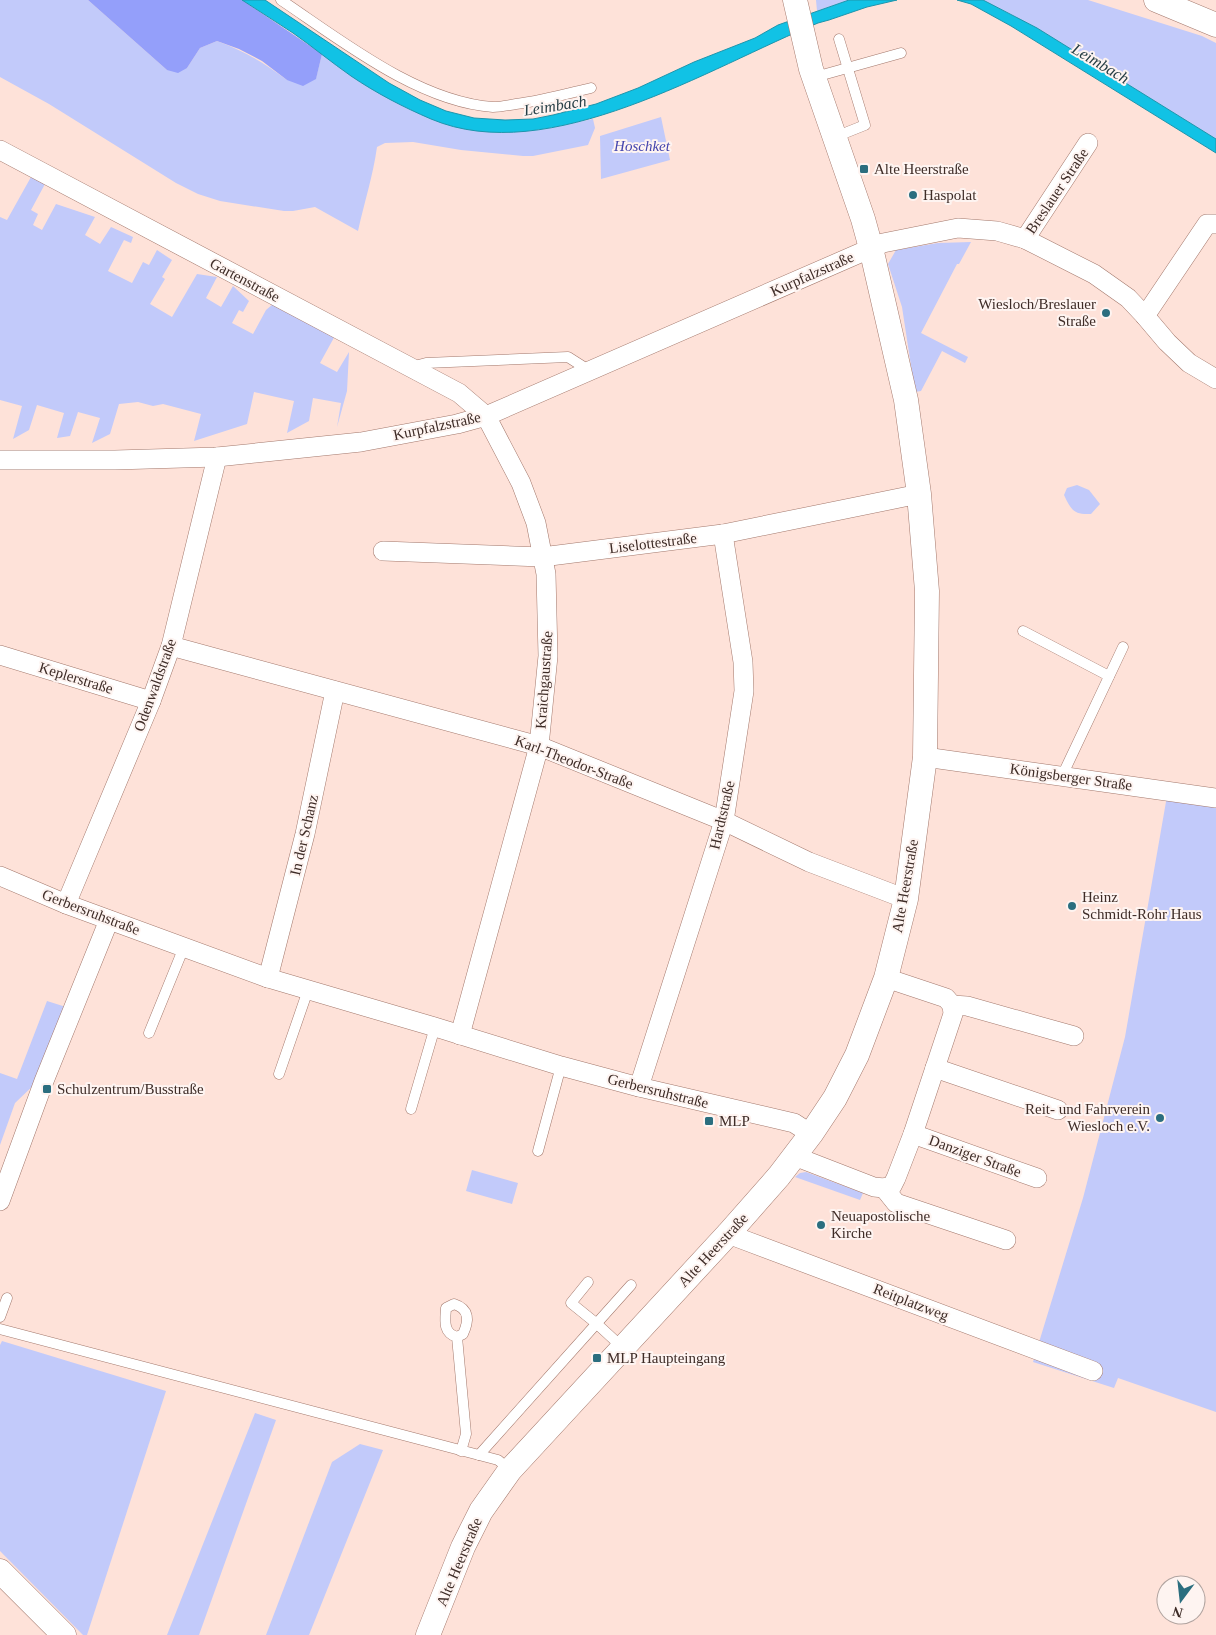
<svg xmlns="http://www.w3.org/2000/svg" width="1216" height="1635" font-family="Georgia,serif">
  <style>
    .green { fill: #c2cafa }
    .forest { fill: #949ffa }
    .water { fill: #11c2e5; stroke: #1e95ac }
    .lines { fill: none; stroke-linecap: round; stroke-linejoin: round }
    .service-casing { stroke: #a3786c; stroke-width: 11 }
    .minor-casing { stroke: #a3786c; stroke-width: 20 }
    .tertiary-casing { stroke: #a3786c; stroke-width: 25 }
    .service { stroke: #fff; stroke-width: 10 }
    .minor { stroke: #fff; stroke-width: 19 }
    .tertiary { stroke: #fff; stroke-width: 24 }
    .poi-dot { fill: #2b6e7f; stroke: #fef4f1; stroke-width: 2 }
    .labels { text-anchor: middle; stroke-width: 4; stroke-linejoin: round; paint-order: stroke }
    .park-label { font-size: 15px; font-style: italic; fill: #4344ad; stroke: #fef4f1 }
    .poi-label { font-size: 15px; fill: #3e2c27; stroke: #fef4f1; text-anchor: start }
    .street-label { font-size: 15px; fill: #3e2c27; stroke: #fef4f1 }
    .water-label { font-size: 16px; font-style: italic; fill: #263e45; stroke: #fef4f1 }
  </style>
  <rect width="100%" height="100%" fill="#fee2d9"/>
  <g class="green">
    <path d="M 0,0 L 88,0 L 167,70 L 187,68 L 200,48 L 217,41 C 246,52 263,62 287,80 L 316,78 L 322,54 L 377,92 L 456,127 L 500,133 L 542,129 L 593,119 L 595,128 L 588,145 L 533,156 L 523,156 L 461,150 L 413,142 L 385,143 L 377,147 C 373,176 364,203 358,231 L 315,207 L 293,211 L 284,211 L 220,201 L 198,194 L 176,183 L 49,104 L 0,77 Z"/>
    <polygon points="816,0 849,0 817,11"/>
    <polygon points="983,0 1088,0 1202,36 1216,43 1216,139 1037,28"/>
    <polygon points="661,117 670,160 601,179 600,136"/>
    <polygon points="31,177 45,184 31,210 38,214 33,225 42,230 56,204 95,217 85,235 100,244 111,227 133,237 131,243 124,240 108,271 132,283 143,262 149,265 157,250 172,260 162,277 165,279 150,304 172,317 197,274 217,277 206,298 221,307 233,286 249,301 243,312 239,310 232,323 253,334 266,310 273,304 336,334 320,363 337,372 349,352 347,391 337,427 341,403 313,398 309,421 287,433 294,401 254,392 247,424 194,441 201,414 163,404 153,406 138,402 119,404 110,434 92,443 100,418 78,412 70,436 57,438 64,413 37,405 29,430 13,439 22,406 0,400 0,217 7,220"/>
    <polygon points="971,242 959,264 957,264 921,333 968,357 965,363 942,351 921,391 915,392 902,307 888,264 896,250 938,243"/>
    <path d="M 1077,485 L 1089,490 L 1100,504 L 1091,514 C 1074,515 1071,510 1064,495 L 1067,488 Z"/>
    <polygon points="1167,796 1216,802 1216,1412 1118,1378 1114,1388 1033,1362 1083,1198 1125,1037"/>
    <polygon points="47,1001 66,1007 39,1080 15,1103 0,1145 0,1073 17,1079"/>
    <polygon points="472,1170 518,1183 512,1204 466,1191"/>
    <polygon points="806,1172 863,1193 860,1200 795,1177 800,1173"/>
    <polygon points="2,1341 166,1391 87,1635 83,1635 0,1551 0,1345"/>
    <polygon points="255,1413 276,1420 199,1635 167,1635"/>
    <polygon points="360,1444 383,1450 309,1635 266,1635 332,1462"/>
  </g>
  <polygon class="forest" points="88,0 242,0 322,54 316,79 303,86 287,80 262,61 239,49 217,41 200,48 187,68 178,73 167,70"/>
  <g class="water">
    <path d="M 242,0 L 265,0 L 389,83 L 420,100 L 446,111 L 474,118 L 505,120 L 533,119 L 553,115 L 596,104 L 638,88 L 694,62 L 755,38 L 778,25 L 849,0 L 897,0 L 867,7 L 829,20 L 818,23 C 710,67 549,169 431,119 C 403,107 376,93 351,76 C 331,62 313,47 293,33 C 276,22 259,11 242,0 Z"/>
    <polygon points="957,0 983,0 1037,28 1216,139 1216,153 1011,26 971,4"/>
  </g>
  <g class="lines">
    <defs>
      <g id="service">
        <path d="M 281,0 C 342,41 419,102 493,107 C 501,107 509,105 516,104 C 541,101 566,94 591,88"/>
        <polyline points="815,77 901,53"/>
        <polyline points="835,137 865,125 839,39"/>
        <polyline points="411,367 426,363 568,357 590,371"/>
        <polyline points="1023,631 1109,676"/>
        <polyline points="1062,776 1123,647"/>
        <polyline points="149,1033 184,947"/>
        <polyline points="279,1074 308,990"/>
        <polyline points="411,1109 435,1027"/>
        <polyline points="538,1151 561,1066"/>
        <polyline points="588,1282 571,1303 597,1324 622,1347"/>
        <polyline points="0,1317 7,1298"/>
        <polyline points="0,1329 498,1460 510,1470"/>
        <path d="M 457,1337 C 443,1333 445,1321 446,1308 L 454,1304 C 470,1309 469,1321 463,1334 L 457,1337 L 466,1434 L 461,1451"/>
        <polyline points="479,1455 631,1285"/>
      </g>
      <g id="minor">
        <polyline points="0,150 459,393 486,416 521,483 536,523 546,574 548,656 539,746 460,1035"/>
        <polyline points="1025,239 1088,143"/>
        <polyline points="1145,316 1207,224 1216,224"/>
        <polyline points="0,460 115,460 217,457 361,442 457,424 486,416 883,243 958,228 997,231 1025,239 1094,274 1128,298 1145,316 1167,342 1189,363 1216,379"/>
        <polyline points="383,551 542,557 723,534 919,494"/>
        <polyline points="171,646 539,746 724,821 809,862 906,899"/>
        <polyline points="0,655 151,701"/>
        <polyline points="925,757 1216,798"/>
        <polyline points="0,876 66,904 268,978 435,1027 561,1066 639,1087 794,1123 811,1134"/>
        <polyline points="66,904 151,701 171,646 217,457"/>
        <polyline points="268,978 305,834 335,691"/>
        <polyline points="952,1005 967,1006 1074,1036"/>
        <polyline points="935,1068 1058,1110"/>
        <polyline points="639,1087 724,821 744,691 743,662 723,534"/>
        <polyline points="913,1134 1037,1178"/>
        <polyline points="794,1156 874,1187 884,1188 892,1186 896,1178 913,1134 953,1014 952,1005 946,998 886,978"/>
        <polyline points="884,1188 896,1203 1006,1240"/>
        <polyline points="0,1201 44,1081 109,920"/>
        <polyline points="728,1234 1093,1371"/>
      </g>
      <g id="tertiary">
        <polyline points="1156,0 1216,25"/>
        <polyline points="0,1571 64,1635"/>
        <polyline points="428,1635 463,1547 481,1511 510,1470 728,1234 779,1176 811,1134 835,1098 857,1055 886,978 906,899 925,757 927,591 919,494 906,400 871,248 863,219 811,69 795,0"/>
      </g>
    </defs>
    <use href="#service" class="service-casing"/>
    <use href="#minor" class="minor-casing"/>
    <use href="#tertiary" class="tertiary-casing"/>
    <use href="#service" class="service"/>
    <use href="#minor" class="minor"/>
    <use href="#tertiary" class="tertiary"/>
  </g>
  <g class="poi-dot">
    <rect x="859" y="164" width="10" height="10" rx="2.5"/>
    <circle cx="913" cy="195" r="5"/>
    <circle cx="1106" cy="313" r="5"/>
    <circle cx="1072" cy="906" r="5"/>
    <rect x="42" y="1084" width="10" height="10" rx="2.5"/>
    <circle cx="1160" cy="1118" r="5"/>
    <rect x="704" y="1116" width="10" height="10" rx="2.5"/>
    <circle cx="821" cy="1225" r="5"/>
    <rect x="592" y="1353" width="10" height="10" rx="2.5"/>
  </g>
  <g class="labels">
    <g class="park-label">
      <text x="642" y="151">Hoschket</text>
    </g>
    <g class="poi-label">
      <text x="874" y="174">Alte Heerstraße</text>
      <text x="923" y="200">Haspolat</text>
      <text x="1096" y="309" text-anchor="end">Wiesloch/Breslauer<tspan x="1096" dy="17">Straße</tspan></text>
      <text x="1082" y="902">Heinz<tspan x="1082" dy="17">Schmidt-Rohr Haus</tspan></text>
      <text x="57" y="1094">Schulzentrum/Busstraße</text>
      <text x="1150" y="1114" text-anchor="end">Reit- und Fahrverein<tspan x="1150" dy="17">Wiesloch e.V.</tspan></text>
      <text x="719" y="1126">MLP</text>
      <text x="831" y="1221">Neuapostolische<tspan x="831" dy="17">Kirche</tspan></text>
      <text x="607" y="1363">MLP Haupteingang</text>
    </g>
    <g class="street-label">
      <text transform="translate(1057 191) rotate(-56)" y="5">Breslauer Straße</text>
      <text transform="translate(812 274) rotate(-24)" y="5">Kurpfalzstraße</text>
      <text transform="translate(245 280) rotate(28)" y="5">Gartenstraße</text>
      <text transform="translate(437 426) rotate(-12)" y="5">Kurpfalzstraße</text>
      <text transform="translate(653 543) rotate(-7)" y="5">Liselottestraße</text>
      <text transform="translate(76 678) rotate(17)" y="5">Keplerstraße</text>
      <text transform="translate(544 680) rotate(-86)" y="5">Kraichgaustraße</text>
      <text transform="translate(155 685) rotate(-70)" y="5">Odenwaldstraße</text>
      <text transform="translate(574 762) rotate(21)" y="5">Karl-Theodor-Straße</text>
      <text transform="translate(1071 777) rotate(8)" y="5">Königsberger Straße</text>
      <text transform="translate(722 815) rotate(-77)" y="5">Hardtstraße</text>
      <text transform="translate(304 835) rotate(-77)" y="5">In der Schanz</text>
      <text transform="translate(905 886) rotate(-80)" y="5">Alte Heerstraße</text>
      <text transform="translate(91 912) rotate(21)" y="5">Gerbersruhstraße</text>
      <text transform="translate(658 1091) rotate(14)" y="5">Gerbersruhstraße</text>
      <text transform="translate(975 1156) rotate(20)" y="5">Danziger Straße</text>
      <text transform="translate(713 1250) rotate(-47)" y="5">Alte Heerstraße</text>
      <text transform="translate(911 1302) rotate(21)" y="5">Reitplatzweg</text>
      <text transform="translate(459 1562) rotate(-67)" y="5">Alte Heerstraße</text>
    </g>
    <g class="water-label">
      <text transform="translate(1101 63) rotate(31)" y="6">Leimbach</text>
      <text transform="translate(555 105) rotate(-9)" y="6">Leimbach</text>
    </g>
  </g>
  <g transform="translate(1181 1600) rotate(195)"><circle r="24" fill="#fef4f1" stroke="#b1a4a0"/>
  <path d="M0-4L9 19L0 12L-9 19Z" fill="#2b6e7f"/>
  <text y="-8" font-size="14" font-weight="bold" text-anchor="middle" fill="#3e2c27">N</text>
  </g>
</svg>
